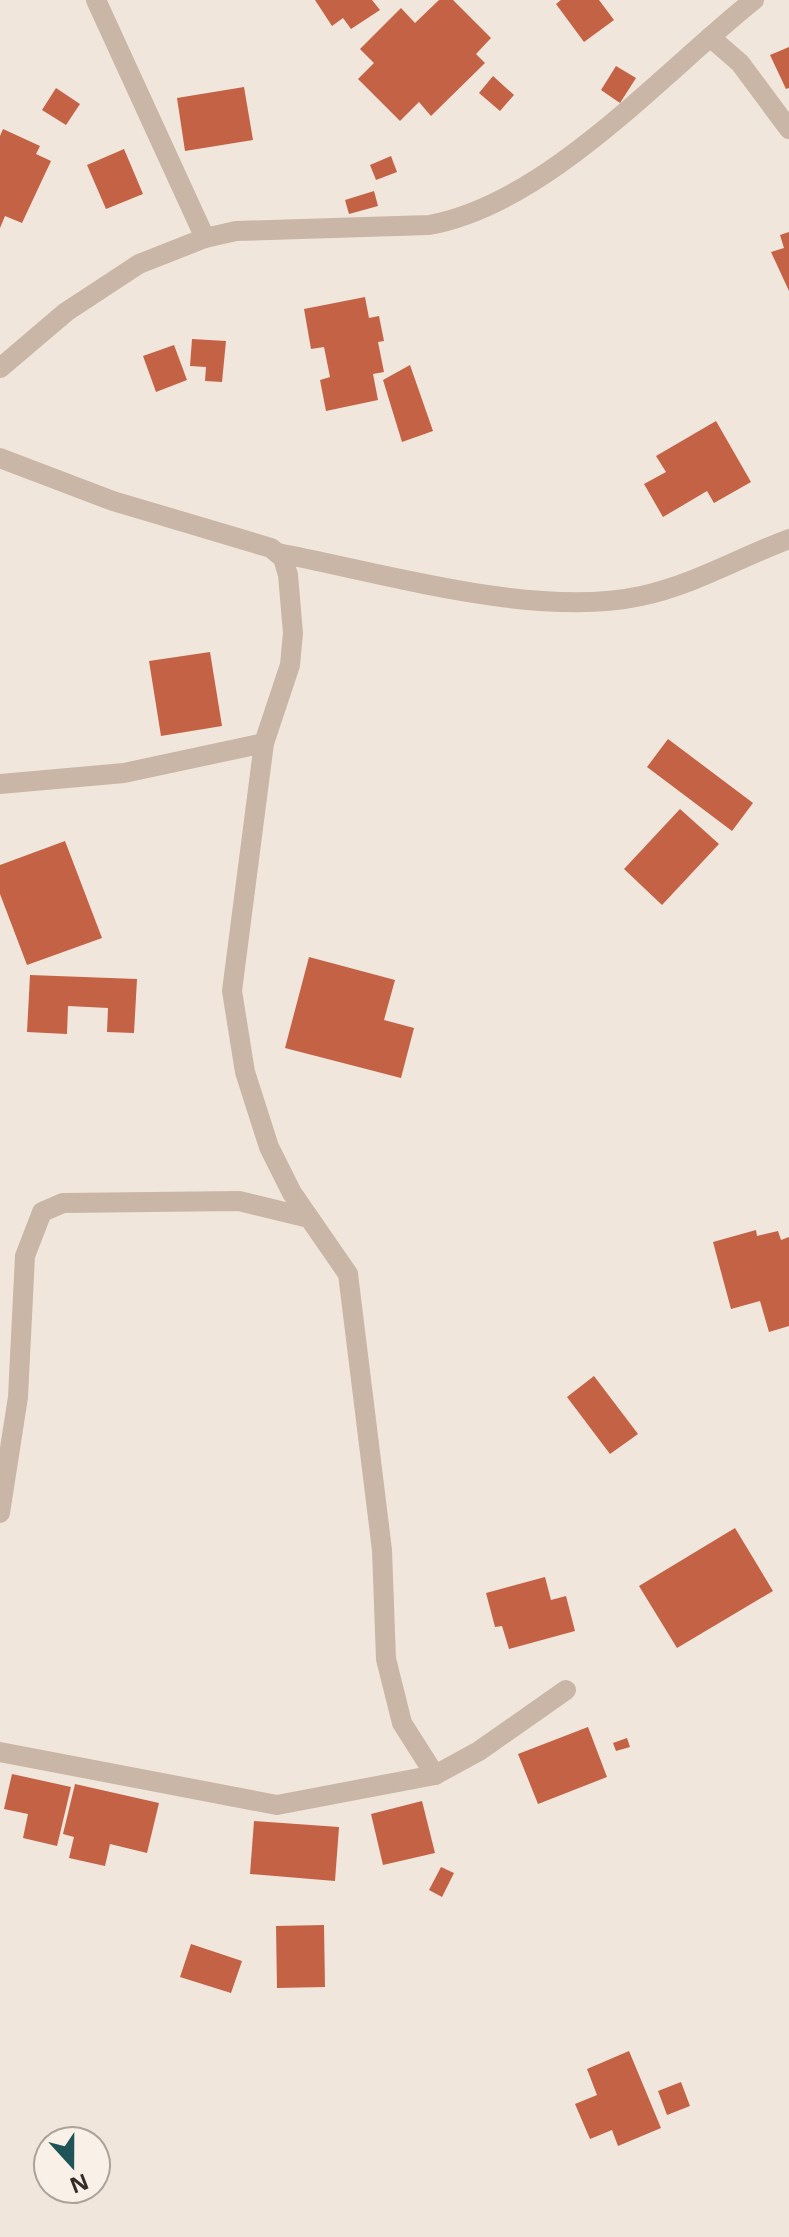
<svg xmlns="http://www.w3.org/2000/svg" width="789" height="2237" font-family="'Noto Sans',sans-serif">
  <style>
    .building { fill: #c46246 }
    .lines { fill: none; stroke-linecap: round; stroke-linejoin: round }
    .minor { stroke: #c9b6a7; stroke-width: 20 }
  </style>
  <rect width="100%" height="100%" fill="#f1e6db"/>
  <g class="building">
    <polygon points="315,0 372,0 380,10 351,29 343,18 332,26"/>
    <polygon points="439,0 453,0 491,38 476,54 485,63 431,116 419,102 400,121 358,79 374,63 360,49 401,8 415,23"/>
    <polygon points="561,0 599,0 614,20 584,42 556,4"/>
    <polygon points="789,47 789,88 786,89 770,55"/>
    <polygon points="616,66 636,78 620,103 601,90"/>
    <polygon points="493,76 514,95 500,111 479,93"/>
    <polygon points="244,87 253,140 185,151 177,98"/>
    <polygon points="56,88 80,104 66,125 42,110"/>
    <polygon points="3,129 40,146 36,154 51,161 22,223 5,216 0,228 0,136"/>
    <polygon points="124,149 143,194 106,209 87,165"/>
    <polygon points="391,156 397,172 376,180 370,165"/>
    <polygon points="374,191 378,206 349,214 345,200"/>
    <polygon points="789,232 789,291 771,252 784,248 780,235"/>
    <polygon points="365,297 369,318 379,316 384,341 378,342 384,372 373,374 378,400 326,411 320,380 330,377 324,347 311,349 304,309"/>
    <polygon points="192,339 226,341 222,382 205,381 206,367 190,366"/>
    <polygon points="174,345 187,380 156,392 143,356"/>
    <polygon points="410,365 433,431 402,442 383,380"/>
    <polygon points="716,421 751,482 714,503 707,491 663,517 644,484 666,472 656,456"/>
    <polygon points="210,652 222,726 161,736 149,661"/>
    <polygon points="668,739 753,803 732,831 647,767"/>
    <polygon points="680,809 719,844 662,905 624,869"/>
    <polygon points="65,841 102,938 27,965 0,894 0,865"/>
    <polygon points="309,957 395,980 384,1020 414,1028 401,1078 285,1048"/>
    <polygon points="30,975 137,979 134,1033 107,1032 108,1008 68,1006 67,1034 27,1032"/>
    <polygon points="756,1230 757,1236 778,1231 781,1240 789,1237 789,1326 769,1332 760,1301 731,1309 713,1242"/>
    <polygon points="594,1376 638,1434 610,1454 567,1397"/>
    <polygon points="735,1528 773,1591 677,1648 639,1586"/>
    <polygon points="545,1577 551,1600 566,1596 575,1631 509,1649 502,1626 495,1627 486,1593"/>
    <polygon points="588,1727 607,1777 538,1804 518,1754"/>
    <polygon points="627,1738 630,1747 616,1751 613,1743"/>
    <polygon points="12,1774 71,1787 57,1846 23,1838 28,1814 4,1809"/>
    <polygon points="75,1784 159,1803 147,1853 110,1844 105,1866 69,1858 74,1837 63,1834"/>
    <polygon points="422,1801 435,1853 383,1865 371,1814"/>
    <polygon points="254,1821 339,1827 335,1881 250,1874"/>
    <polygon points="441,1867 454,1873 442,1897 429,1890"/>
    <polygon points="324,1925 325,1987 277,1988 276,1926"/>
    <polygon points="191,1944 242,1961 231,1993 180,1977"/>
    <polygon points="629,2051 661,2128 618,2146 612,2130 590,2139 575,2104 597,2095 587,2069"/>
    <polygon points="681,2082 690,2106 667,2115 658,2091"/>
  </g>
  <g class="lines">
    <g class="minor">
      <polyline points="96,0 205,238"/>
      <polyline points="710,37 740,63 789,129"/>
      <path d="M 0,368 L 66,312 L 139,264 L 205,238 L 236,231 L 429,225 C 547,204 661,74 754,0"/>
      <polyline points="0,458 113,501 271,548 283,558 288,575 293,633 290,665 264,743 232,991 245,1072 269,1147 292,1193 348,1274 382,1550 386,1659 402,1723 435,1775"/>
      <path d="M 278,553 C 383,573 536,619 641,596 C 691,586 741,557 789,539"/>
      <polyline points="0,784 124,773 264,743"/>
      <polyline points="0,1513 18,1397 25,1256 42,1212 63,1203 239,1201 309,1218"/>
      <polyline points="0,1752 277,1805 435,1775 479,1751 566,1690"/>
    </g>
  </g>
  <g transform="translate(72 2165) rotate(159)"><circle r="38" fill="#f9f0e7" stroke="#aba29a" stroke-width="2"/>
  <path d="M0-6L14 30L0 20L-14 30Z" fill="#1e5457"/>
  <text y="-12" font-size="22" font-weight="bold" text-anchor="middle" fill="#362c27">N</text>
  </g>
</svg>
